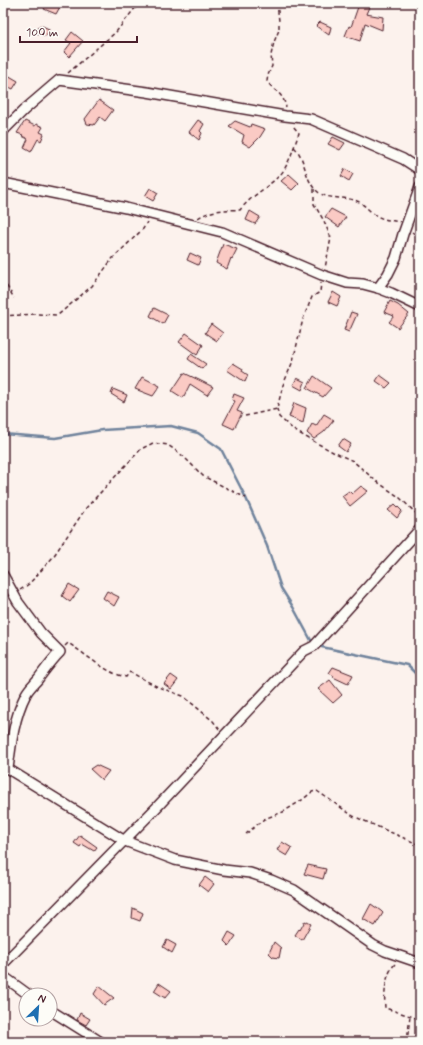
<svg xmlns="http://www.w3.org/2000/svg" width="423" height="1045" font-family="Mynerve,sans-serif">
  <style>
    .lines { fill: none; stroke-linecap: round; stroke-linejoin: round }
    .stream { stroke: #6f839c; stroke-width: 2.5 }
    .building { fill: #facac4; stroke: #4a1f2b }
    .street-casing { stroke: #4a1f2b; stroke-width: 12 }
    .path { stroke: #4a1f2b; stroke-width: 1.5; stroke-dasharray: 4 3; stroke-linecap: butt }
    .street { stroke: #fdfcf7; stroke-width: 9 }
  </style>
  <rect width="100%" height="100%" fill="#fcf2ed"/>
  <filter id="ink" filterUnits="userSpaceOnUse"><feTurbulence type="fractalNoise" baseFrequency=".025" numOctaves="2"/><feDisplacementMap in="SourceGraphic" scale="8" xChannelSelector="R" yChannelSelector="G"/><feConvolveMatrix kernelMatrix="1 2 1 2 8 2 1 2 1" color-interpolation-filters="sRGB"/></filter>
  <g filter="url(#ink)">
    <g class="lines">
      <g class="stream">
        <polyline points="3,434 55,438 102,430 171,426 198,433 221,449 246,498 267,546 281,588 293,607 313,644"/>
        <polyline points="317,646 407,665 420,678"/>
      </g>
    </g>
    <g class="building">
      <polygon points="47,3 55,3 61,5 56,14 44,9"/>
      <polygon points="359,4 369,7 366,14 383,17 382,30 365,23 360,41 345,36 349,26 351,27"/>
      <polygon points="320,22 331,27 329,35 316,26"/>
      <polygon points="40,25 49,29 46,36 36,33"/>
      <polygon points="72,32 83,41 69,57 64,52 71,43 66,40"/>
      <polygon points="6,74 18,81 13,89 3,84 3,78"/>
      <polygon points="99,100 113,110 105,121 100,117 94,125 87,124 85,119"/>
      <polygon points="198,120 204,124 200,131 202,133 199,140 189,132"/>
      <polygon points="25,121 35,126 36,124 43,127 40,132 44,134 41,141 38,139 31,152 24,148 28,139 22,136 23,135 17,133"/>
      <polygon points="235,121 250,127 251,124 265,129 260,137 250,147 242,142 244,135 229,126"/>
      <polygon points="333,137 345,143 340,150 328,144"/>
      <polygon points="345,169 353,174 349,181 341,176"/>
      <polygon points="289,174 299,183 292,190 281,181"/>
      <polygon points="150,188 158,193 153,201 145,196"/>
      <polygon points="331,209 346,217 339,227 325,217"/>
      <polygon points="250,211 260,217 255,224 246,220"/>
      <polygon points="223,244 237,249 232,259 231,258 227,269 216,263"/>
      <polygon points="190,253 201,258 198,265 187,260"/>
      <polygon points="333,292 341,297 337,306 328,302"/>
      <polygon points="390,301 398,305 409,314 398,328 389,322 394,316 384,312"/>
      <polygon points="154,308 168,315 163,324 150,316"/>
      <polygon points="351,312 357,314 349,332 344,330"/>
      <polygon points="211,324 223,333 217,341 205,333"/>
      <polygon points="186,333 203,345 197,355 179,342"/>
      <polygon points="191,354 206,364 202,369 188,359"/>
      <polygon points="233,363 243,369 242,371 248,375 245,382 227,370"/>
      <polygon points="184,373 199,380 213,387 207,395 190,384 183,398 172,391"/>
      <polygon points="380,375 391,383 386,388 376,381"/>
      <polygon points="314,376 331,388 323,397 307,388"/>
      <polygon points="142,377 160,386 153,396 135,389"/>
      <polygon points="297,378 305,382 302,390 293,385"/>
      <polygon points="113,389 127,395 124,402 111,394"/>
      <polygon points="234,394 244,398 237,411 242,413 234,429 223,424 235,401 232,400"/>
      <polygon points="294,403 306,408 303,423 289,417"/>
      <polygon points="324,414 334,420 324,432 314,439 307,433 312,424 316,426"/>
      <polygon points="343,439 351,444 346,452 338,446"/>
      <polygon points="361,486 368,491 350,506 342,496 349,491 352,494"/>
      <polygon points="395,504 402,511 397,518 388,510"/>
      <polygon points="69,584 79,590 70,602 62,596"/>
      <polygon points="107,591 119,597 114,606 103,598"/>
      <polygon points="333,667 353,675 348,684 333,677 334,676 329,673"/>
      <polygon points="171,675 178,680 171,689 164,684"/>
      <polygon points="330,680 342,695 333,703 318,689"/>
      <polygon points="96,765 109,771 102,780 90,769"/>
      <polygon points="80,835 97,847 94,851 82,844 80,847 74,843"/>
      <polygon points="282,842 292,848 287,856 277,850"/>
      <polygon points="308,865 326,869 323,879 304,874"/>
      <polygon points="205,877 214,884 208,892 199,885"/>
      <polygon points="371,904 381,911 383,913 375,926 363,919"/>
      <polygon points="133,908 143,913 140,921 132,918"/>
      <polygon points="305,921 311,924 302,940 295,935 299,929 300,930"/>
      <polygon points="229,932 236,936 229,946 224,941"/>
      <polygon points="167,940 176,945 172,953 163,947"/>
      <polygon points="274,942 281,948 279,958 273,957 269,953"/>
      <polygon points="159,983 171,991 165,998 154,991"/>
      <polygon points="99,986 114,998 104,1005 94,994"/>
      <polygon points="80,1013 90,1019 86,1025 77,1020"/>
    </g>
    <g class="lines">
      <defs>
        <g id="street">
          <polyline points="3,131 24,110 59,80 147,92 285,116 311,119 403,159 420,170"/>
          <polyline points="3,183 126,208 222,232 322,275 347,283 363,284 378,288 391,293 420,307"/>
          <polyline points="378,288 388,274 396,258 403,234 420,187"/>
          <path d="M 3,575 L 18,602 L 41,633 L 60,652 C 51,661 45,670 38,679 C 34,684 29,688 26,694 C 14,717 11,744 8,769 L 125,841 L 175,860 L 224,870 L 250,873 L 271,880 L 294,890 L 373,945 L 385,951 L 420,963"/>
          <polyline points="3,964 156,808 304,651 314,646 420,529"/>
          <polyline points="3,976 29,995"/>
          <polyline points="50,1010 101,1042"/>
        </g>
      </defs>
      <use href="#street" class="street-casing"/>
      <g class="path">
        <path d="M 277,3 L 279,21 L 279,30 L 274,42 L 271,55 L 272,66 L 268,75 L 267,81 C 275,93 282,91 286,107"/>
        <polyline points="3,8 13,3"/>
        <polyline points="68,73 116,32 139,3"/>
        <path d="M 294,147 C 305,157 304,176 314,188 C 325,202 342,195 357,201 C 363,203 368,210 374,214 C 382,220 390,220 400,222"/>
        <polyline points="314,189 314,204 324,221 331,238 325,268"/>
        <path d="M 198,218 C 210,210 226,209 240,210 C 251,196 267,188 280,175 C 288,167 295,144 299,133 L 293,126"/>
        <polyline points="412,232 420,238"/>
        <polyline points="3,280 14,298"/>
        <polyline points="3,316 37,314 58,315 92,286 113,258 143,229 147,222"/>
        <polyline points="277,409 279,417 295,431 333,452 353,461 376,481 399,497 420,517"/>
        <polyline points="245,416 277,409 283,385 293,361 303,319 312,297 320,292 321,283"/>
        <polyline points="20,590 29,584 53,557 86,508 141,449 153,443 168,445 183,456 203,476 246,498"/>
        <polyline points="3,604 8,600"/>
        <path d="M 65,646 L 68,643 C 86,654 105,673 126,677 L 130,672 L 158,687 L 183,696 L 213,721 L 220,730"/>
        <polyline points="246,834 264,819 283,812 302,800 312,792 317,791 353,816 420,845"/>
        <path d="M 395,964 C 385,974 384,994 385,1008 L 420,1019"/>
        <polyline points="407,1042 410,1016"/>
      </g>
      <use href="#street" class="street"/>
    </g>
  </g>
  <rect width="423" height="1045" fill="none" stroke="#fdfcf7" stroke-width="16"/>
  <rect x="8" y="8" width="407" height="1029" fill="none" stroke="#4a1f2b" stroke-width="1.5" filter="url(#ink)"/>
  <g transform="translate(38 1007) rotate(25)"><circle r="19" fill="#fdfcf7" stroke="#b5a4a5"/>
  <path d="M0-3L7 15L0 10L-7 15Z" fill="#1f6fb2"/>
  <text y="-6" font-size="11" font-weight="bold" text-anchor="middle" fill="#4a1f2b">N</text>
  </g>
  <path d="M20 36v6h117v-6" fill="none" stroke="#4a1f2b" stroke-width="2"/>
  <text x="26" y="36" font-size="12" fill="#4a1f2b" stroke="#fdfcf7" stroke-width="3" paint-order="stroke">100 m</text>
</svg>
